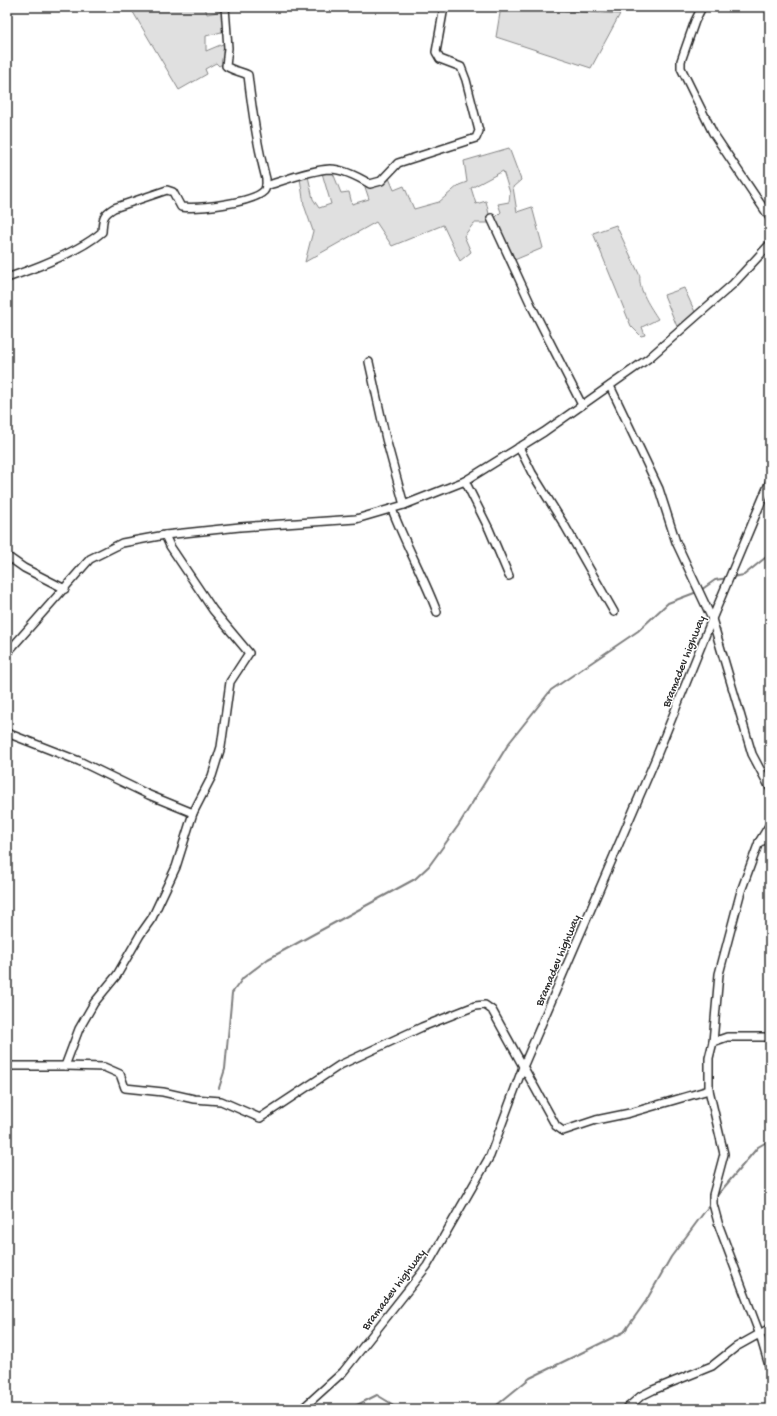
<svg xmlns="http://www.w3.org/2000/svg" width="777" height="1416" font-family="'Gochi Hand',sans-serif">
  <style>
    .green { fill: #e0e0e0; stroke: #868686 }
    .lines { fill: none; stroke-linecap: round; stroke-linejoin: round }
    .stream { stroke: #7e7e7e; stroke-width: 2 }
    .minor-casing { stroke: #2b2b2b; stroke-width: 10 }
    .minor { stroke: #fff; stroke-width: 7 }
    .labels { text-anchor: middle; stroke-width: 3; stroke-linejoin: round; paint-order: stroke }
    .street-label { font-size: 12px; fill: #2b2b2b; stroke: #fff }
  </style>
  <rect width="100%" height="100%" fill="#fff"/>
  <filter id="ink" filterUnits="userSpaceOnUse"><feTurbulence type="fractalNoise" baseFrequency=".025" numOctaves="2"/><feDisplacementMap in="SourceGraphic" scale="8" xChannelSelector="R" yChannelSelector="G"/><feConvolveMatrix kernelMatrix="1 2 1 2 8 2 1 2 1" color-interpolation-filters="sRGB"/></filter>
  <g filter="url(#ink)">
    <g class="green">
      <polygon points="130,7 205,7 207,14 223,11 225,31 206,36 206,51 225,43 224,63 219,66 216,63 205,69 207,74 179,90"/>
      <polygon points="501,7 620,14 591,68 496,37"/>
      <polygon points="509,148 521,180 513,187 517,212 532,207 543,248 512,261 494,219 501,212 498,204 509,202 510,193 503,171 471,188 476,204 486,201 491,223 474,223 464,236 471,252 460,261 443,225 392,246 376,222 305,262 313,231 304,205 300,178 308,176 313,199 319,208 331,204 322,173 333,173 341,193 349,192 352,204 369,199 365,187 389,178 394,190 404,186 414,209 439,202 459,185 467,182 464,161"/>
      <path d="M 616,225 L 640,276 C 638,290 651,308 658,319 L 642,327 L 645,335 L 641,336 L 631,326 L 593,233 Z"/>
      <polygon points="684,288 695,312 678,329 664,295"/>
    </g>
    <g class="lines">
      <g class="stream">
        <polyline points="732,577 744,575 770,554"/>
        <polyline points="701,590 715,580 728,578"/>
        <polyline points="219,1088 225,1069 232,993 243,978 268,959 415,879 429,866 458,826 509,743 551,690 638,631 668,603 697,592"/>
        <polyline points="715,1198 758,1147 770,1140"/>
        <polyline points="349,1409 377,1395 392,1404 395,1409"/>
        <polyline points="492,1409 530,1378 624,1332 646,1301 671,1257 711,1203"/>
      </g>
      <defs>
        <g id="minor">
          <polyline points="702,7 695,21 681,61 681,68 713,133 770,218"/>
          <path d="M 266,186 C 285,180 310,170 330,169 C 342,169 360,178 370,184 L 381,181 L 398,163 L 476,138 L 479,131 L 466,80 L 461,67 L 440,59 L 436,52 L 444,7"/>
          <polyline points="491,218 531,305 582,405"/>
          <path d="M 7,278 C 36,268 79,252 102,232 C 103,219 102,215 114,208 L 167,190 L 173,192 L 181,207 C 198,209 252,203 264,191 C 267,187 266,184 266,179 C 257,145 252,110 248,75 C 240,71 233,71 226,66 L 228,48 L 225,7"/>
          <polyline points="369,362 386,439 404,505"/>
          <polyline points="610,386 659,489 676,542 712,619 752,754 770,788"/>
          <polyline points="519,447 532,473 565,526 614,612"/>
          <polyline points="465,481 489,529 509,576"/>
          <path d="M 392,509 C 405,544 424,577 437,612"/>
          <polyline points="7,556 24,568 65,589"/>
          <polyline points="7,653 90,559 122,543 165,535 240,527 356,519 404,505 465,481 544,432 649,358 733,284 770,244"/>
          <polyline points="7,733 79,761 149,795 193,813"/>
          <polyline points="759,842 770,839"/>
          <polyline points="713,1042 719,974 741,891 759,842 770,824"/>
          <polyline points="7,1066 65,1066 104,1067 120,1074 125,1088 163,1092 194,1099 221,1101 260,1118 340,1065 422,1027 475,1006 485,1005 492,1010 556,1126 563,1131 596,1120 630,1113 709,1090 709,1058 713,1042 727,1037 770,1037"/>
          <polyline points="65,1066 79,1029 94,1003 117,975 140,935 152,918 176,867 193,813 212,776 221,747 230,682 249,653 213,610 170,546 165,535"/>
          <polyline points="709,1090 724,1154 713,1195 713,1204 719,1226 760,1335 770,1369"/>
          <polyline points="302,1409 343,1372 427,1266 490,1156 523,1067 655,760 712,619 770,481"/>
          <polyline points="626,1409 641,1396 653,1390 712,1366 736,1347 770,1328"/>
        </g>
      </defs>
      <use href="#minor" class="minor-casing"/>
      <use href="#minor" class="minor"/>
    </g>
  </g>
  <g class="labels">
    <g class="street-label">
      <text transform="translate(683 661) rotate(-68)" y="4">Bramadev highway</text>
      <text transform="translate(557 960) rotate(-67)" y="4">Bramadev highway</text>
      <text transform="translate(393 1289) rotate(-53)" y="4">Bramadev highway</text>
    </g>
  </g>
  <rect width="777" height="1416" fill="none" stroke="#fff" stroke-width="24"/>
  <rect x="12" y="12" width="753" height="1392" fill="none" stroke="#2b2b2b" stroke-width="1.5" filter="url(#ink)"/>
</svg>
